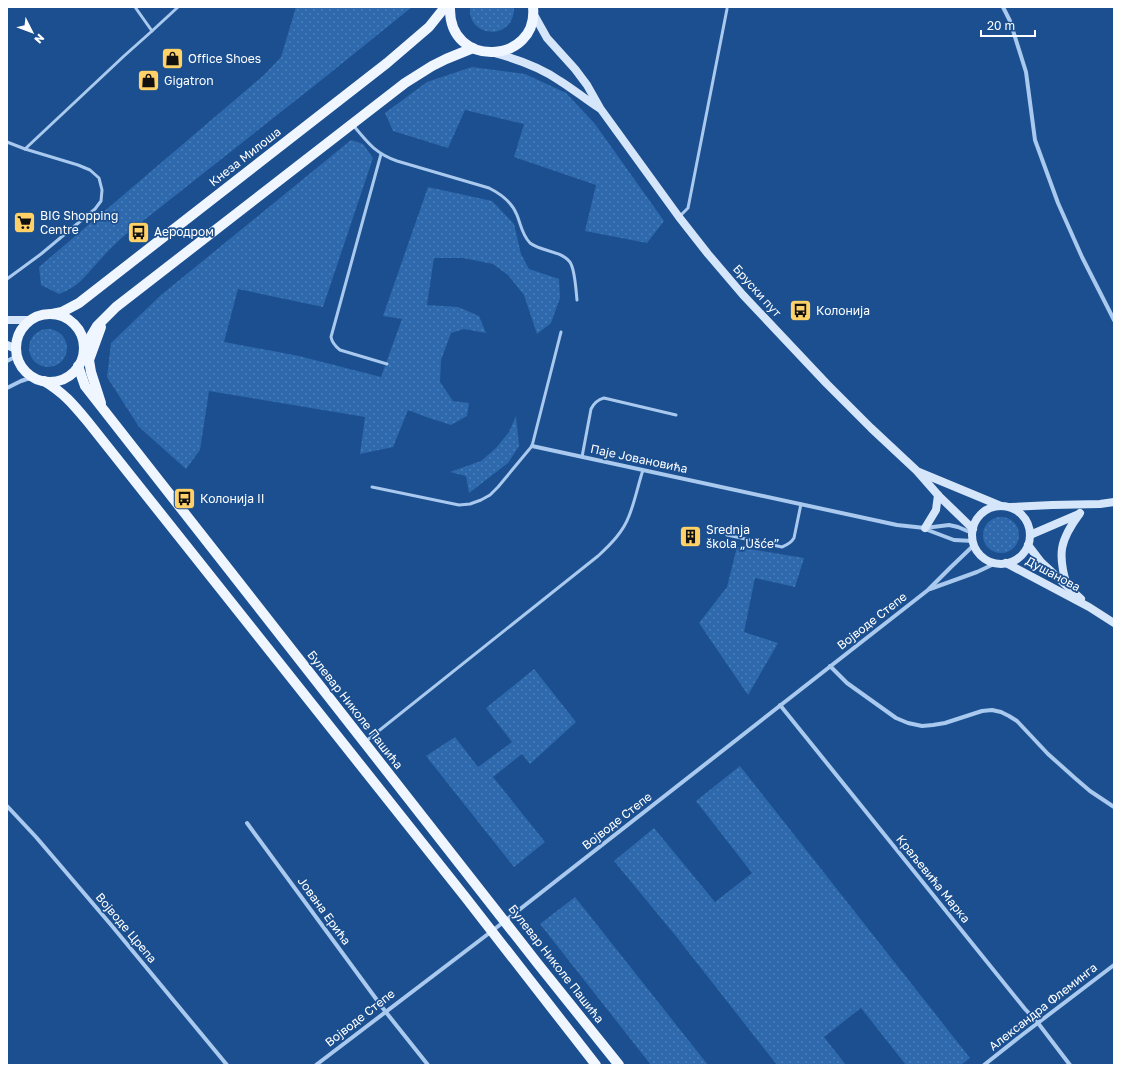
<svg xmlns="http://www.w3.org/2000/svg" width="1121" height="1072" font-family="'Golos Text',sans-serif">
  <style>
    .grass { fill: url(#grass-dots) }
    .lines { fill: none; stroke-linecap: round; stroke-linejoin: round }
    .lane { stroke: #a9c9ee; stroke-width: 3 }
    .street { stroke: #a9c9ee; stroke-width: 4 }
    .secondary { stroke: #d6e6fa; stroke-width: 8 }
    .primary { stroke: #f0f6ff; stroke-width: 10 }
    .labels { text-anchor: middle; stroke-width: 3.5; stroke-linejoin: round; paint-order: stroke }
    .poi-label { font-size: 12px; fill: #fff; stroke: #1b4f8f; text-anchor: start }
    .street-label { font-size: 12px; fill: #fff; stroke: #1b4f8f }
  </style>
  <defs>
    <pattern id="grass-dots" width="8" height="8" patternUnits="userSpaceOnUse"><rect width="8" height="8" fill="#2e69ad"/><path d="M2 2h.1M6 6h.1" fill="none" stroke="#4d80b9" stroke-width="1.8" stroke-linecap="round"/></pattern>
  </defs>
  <rect width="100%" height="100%" fill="#1b4f8f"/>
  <g class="grass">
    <path d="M 296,7 L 412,7 L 319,82 L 124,236 C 115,244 107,252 99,261 C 84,277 80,286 59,294 L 41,285 L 39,267 L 264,75 L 281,57 Z"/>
    <path d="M 470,7 L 514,7 C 515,41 467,39 470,7 Z"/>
    <polygon points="472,67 525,74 566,93 595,124 664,221 647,243 585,231 596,185 514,157 524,124 465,110 448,148 393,131 385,113 427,82"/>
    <polygon points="351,140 363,144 373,158 323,307 238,289 224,342 299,356 381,377 402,319 383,316 428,187 492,201 514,224 521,254 529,269 559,279 560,298 551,323 537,334 524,295 508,275 493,264 463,258 434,258 427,305 458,307 479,316 486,333 464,329 451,333 441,360 440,382 453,401 469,403 467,416 451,425 426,417 408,410 393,447 360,454 365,417 209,391 200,450 186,469 139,427 107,377 111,343 161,295"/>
    <circle cx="48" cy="348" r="19"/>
    <polygon points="516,416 519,446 508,463 469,493 466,476 450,472 481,461 496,448 509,432"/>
    <circle cx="1001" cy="535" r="18"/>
    <polygon points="737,547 804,558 795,587 755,578 744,632 778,643 748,695 699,623 727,587"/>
    <polygon points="534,669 576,722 530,764 522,754 493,777 545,842 514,867 426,756 455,737 478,767 512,742 486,708"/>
    <polygon points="740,766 970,1058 961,1065 906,1065 861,1008 824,1037 846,1065 777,1065 675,935 614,861 654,828 715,902 752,873 696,801"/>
    <polygon points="575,897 708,1065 651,1065 540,924"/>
  </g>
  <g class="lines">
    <g class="lane">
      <polyline points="135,7 152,31 178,7"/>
      <path d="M 353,125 C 368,143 375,153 397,161 L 489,188 C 501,194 512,202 517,215 C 521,225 522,235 530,243 C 542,252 565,251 571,264 C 575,272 576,290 577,300"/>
      <polyline points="7,142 25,149"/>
      <path d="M 381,154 L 331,337 C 332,343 335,346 340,350 L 387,364"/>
      <polyline points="680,216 688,208 727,9"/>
      <polyline points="7,279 41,254 95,209 101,201 102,190 99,178 90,170 78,165 25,149 124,56 152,31"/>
      <path d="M 582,457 L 591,409 C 594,403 597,400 604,398 L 676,415"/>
      <polyline points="372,487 459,505 470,504 481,500 490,495 498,487 532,446 561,332"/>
      <path d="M 727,535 L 782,547 C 787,545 791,543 794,538 L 801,504"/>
      <path d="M 366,741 L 598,556 C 611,544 623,532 629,516 C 635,501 638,485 643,470"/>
    </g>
    <g class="street">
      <polyline points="1003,7 1010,21 1026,72 1035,140 1058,203 1082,257 1114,320"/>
      <polyline points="7,361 17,356"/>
      <polyline points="7,388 21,381 33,377"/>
      <polyline points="532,446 897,525 925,528 949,525 958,527 972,533"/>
      <polyline points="925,529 954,540 973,541"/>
      <polyline points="930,589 977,572 996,563"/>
      <polyline points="830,666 847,683 896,718 908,723 922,726 933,725 945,723 982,711 992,710 1001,712 1009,716 1017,721 1048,754 1076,779 1090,791 1114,807"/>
      <polyline points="780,705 1025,1009 1038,1023 1070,1065"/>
      <polyline points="7,806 36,837 112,926 227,1065"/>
      <polyline points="247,823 385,1011 428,1065"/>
      <polyline points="316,1065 492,931 928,590 951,567 974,545"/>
      <polyline points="984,1065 1022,1035 1114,965"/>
    </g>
    <g class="secondary">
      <polyline points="533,13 547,38 575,69 587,85 600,108 679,217 708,254 743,295 827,384 871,428 917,471 938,495 973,529"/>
      <path d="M 494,53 C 517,59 540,67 560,81 C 573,89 585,99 599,108"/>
      <polyline points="7,320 30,320"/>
      <polyline points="7,345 16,349"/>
      <polyline points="919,472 1001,506"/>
      <circle cx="1001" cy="535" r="29"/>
      <polyline points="1011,507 1052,505 1100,504 1114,502"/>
      <polyline points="925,528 936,510 938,495"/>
      <polyline points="1030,535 1079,514"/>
      <polyline points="1028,545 1041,562 1081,599"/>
      <polyline points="1006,563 1089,607 1114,623"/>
      <path d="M 1067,586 C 1057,553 1060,540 1080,513"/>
    </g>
    <g class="primary">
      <path d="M 450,7 C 448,70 539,64 533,7"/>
      <polyline points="52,314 62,312 79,303 387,63 429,27 445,7"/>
      <circle cx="50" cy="348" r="34"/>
      <polyline points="84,348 97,326 116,307 405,83 432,66 446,59 473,48"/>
      <polyline points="78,366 85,386 538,964 619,1065"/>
      <path d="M 44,381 C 64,393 73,404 88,422 L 466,898 L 596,1065"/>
      <polyline points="101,403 91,372 89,360 101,327"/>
    </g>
  </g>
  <defs>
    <symbol id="shop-square" viewBox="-11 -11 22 22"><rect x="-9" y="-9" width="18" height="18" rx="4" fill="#ffd166" stroke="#1b4f8f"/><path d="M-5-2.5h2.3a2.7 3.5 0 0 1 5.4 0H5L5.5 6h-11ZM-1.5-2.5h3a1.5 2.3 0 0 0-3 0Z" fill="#111"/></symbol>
    <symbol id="supermarket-square" viewBox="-11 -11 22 22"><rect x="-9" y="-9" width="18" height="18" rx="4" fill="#ffd166" stroke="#1b4f8f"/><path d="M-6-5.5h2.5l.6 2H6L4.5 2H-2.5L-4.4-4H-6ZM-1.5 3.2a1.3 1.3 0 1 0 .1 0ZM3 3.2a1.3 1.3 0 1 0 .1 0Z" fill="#111"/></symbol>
    <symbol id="bus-square" viewBox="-11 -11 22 22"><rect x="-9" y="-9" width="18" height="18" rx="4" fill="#ffd166" stroke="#1b4f8f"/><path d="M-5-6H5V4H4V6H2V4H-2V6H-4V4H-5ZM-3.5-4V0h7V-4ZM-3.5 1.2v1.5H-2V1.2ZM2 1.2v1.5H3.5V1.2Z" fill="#111"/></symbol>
    <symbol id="building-square" viewBox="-11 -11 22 22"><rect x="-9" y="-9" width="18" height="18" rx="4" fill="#ffd166" stroke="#1b4f8f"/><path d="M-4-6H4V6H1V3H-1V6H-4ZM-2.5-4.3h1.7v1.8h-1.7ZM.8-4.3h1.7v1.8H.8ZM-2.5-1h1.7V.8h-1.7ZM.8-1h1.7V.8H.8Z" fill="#111"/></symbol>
  </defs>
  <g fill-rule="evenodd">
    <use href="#shop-square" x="160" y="46" width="25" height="25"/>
    <use href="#shop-square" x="136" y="68" width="25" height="25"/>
    <use href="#supermarket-square" x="12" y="210" width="25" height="25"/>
    <use href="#bus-square" x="126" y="220" width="25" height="25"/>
    <use href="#bus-square" x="788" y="298" width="25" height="25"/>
    <use href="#bus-square" x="172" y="486" width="25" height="25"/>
    <use href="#building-square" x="678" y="524" width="25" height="25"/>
  </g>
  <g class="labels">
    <g class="poi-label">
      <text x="188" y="63">Office Shoes</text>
      <text x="164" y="85">Gigatron</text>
      <text x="40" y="220">BIG Shopping<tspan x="40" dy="14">Centre</tspan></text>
      <text x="154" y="236">Аеродром</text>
      <text x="816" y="315">Колонија</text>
      <text x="200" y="503">Колонија II</text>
      <text x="706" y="534">Srednja<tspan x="706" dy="14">škola „Ušće”</tspan></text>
    </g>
    <g class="street-label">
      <text transform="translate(245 157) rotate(-38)" y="4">Кнеза Милоша</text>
      <text transform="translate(757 291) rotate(48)" y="4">Бруски пут</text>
      <text transform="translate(639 459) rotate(12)" y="4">Паје Јовановића</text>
      <text transform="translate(1053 574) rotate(28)" y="4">Душанова</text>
      <text transform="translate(872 621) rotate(-38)" y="4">Војводе Степе</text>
      <text transform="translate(355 710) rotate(52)" y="4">Булевар Николе Пашића</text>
      <text transform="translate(617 821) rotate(-38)" y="4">Војводе Степе</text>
      <text transform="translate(933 879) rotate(51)" y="4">Краљевића Марка</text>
      <text transform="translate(324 911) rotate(54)" y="4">Јована Ерића</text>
      <text transform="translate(126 928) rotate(50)" y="4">Војводе Црепа</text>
      <text transform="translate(556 964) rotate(52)" y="4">Булевар Николе Пашића</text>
      <text transform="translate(1043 1007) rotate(-38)" y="4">Александра Флеминга</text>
      <text transform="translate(360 1018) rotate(-38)" y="4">Војводе Степе</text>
    </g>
  </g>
  <rect width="1121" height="1072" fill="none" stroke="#ffffff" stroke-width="16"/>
  <g transform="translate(32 32) rotate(132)" stroke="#1b4f8f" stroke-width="3" paint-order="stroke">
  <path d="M0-3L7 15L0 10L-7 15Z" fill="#ffffff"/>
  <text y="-6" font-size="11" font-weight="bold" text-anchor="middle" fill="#ffffff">N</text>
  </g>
  <path d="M981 30v6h54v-6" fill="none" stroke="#ffffff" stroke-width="2"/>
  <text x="987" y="30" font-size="12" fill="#ffffff" stroke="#1b4f8f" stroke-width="3" paint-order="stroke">20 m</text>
</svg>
